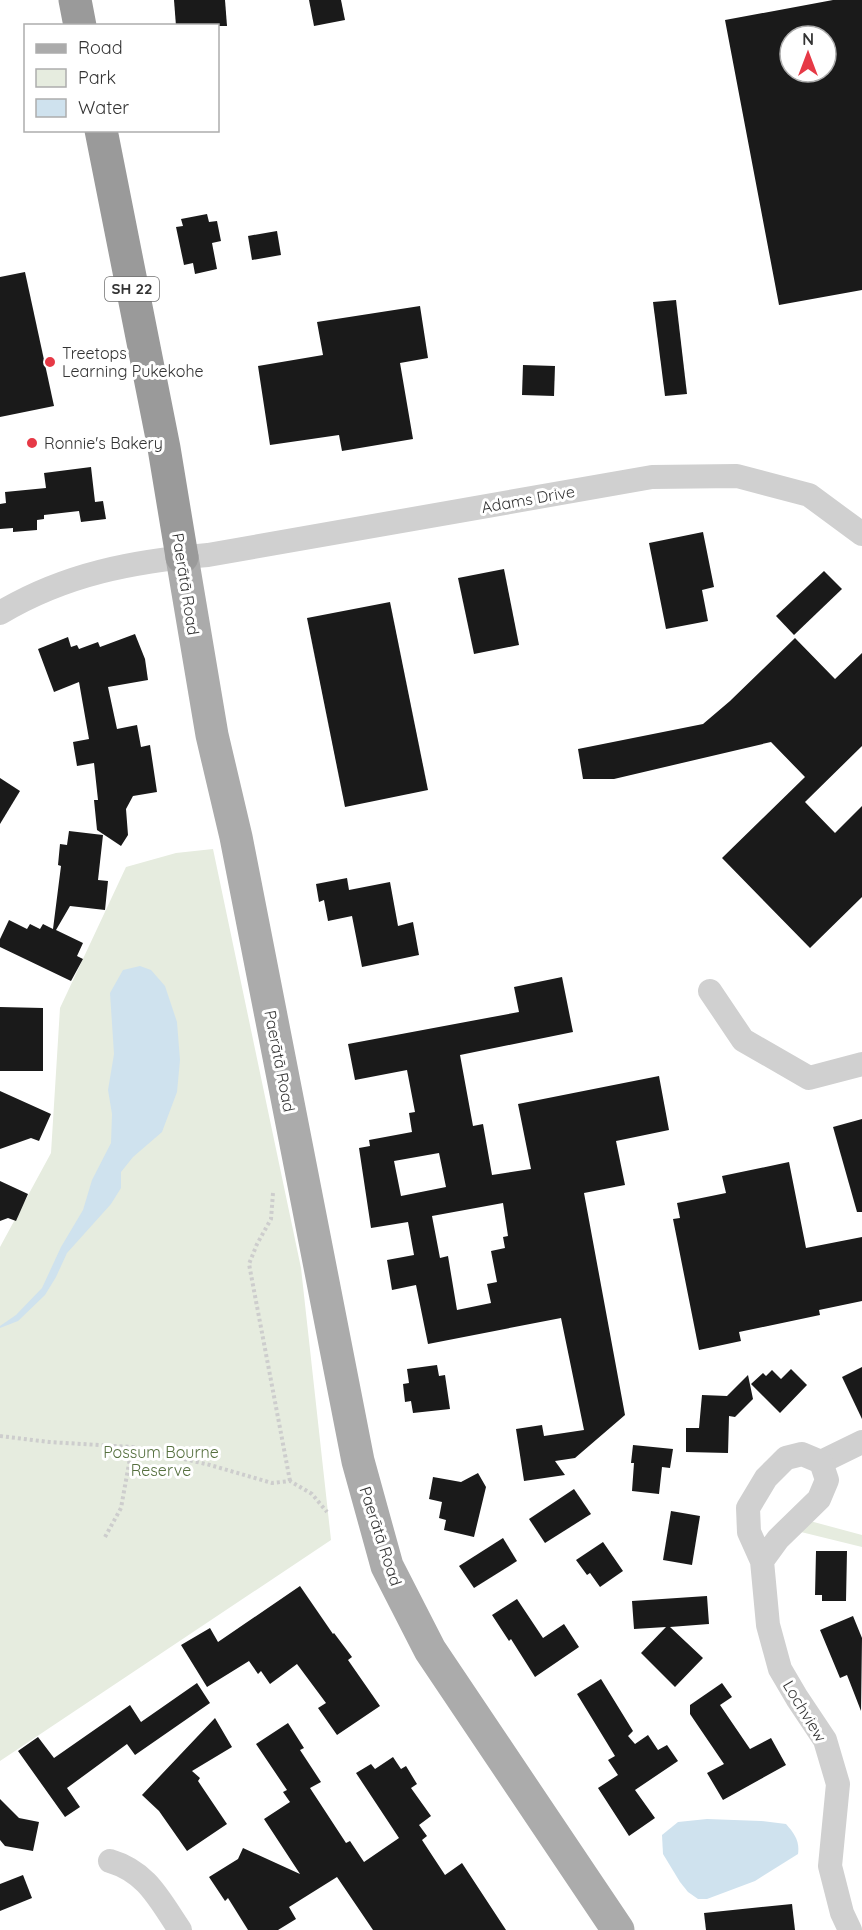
<svg xmlns="http://www.w3.org/2000/svg" width="862" height="1930" font-family="Quicksand,sans-serif">
  <style>
    .green { fill: #e6ecdf }
    .water { fill: #cfe2ee }
    .building { fill: #1a1a1a; fill-rule: evenodd }
    .lines { fill: none; stroke-linecap: round; stroke-linejoin: round }
    .path { stroke: #cdcdcd; stroke-width: 4; stroke-dasharray: 3 3; stroke-linecap: butt }
    .street { stroke: #d0d0d0; stroke-width: 24 }
    .primary { stroke: #ababab; stroke-width: 33 }
    .highway { stroke: #9a9a9a; stroke-width: 33 }
    .poi-dot { fill: #e63946; stroke: #fff; stroke-width: 2 }
    .labels { text-anchor: middle; stroke-width: 6; stroke-linejoin: round; paint-order: stroke }
    .shield { fill: #fff; stroke: #707070; stroke-width: 1.5 }
    .shield-label { font-size: 15px; font-weight: bold; fill: #333 }
    .poi-label { font-size: 16px; fill: #333; stroke: #fff; text-anchor: start }
    .street-label { font-size: 16px; fill: #333; stroke: #fff }
    .park-label { font-size: 16px; fill: #56703f; stroke: #fff }
  </style>
  <rect width="100%" height="100%" fill="#fff"/>
  <g class="green">
    <polygon points="213,849 301,1268 331,1540 0,1761 0,1247 51,1153 60,1008 126,867 176,853"/>
    <polygon points="810,1521 862,1535 862,1547 801,1532"/>
  </g>
  <g class="water">
    <polygon points="140,966 151,970 165,986 177,1022 180,1060 177,1092 162,1132 133,1157 121,1172 121,1188 111,1204 67,1253 56,1277 45,1295 18,1321 0,1328 0,1326 16,1315 42,1288 61,1247 83,1210 92,1180 111,1143 112,1114 108,1090 114,1054 110,993 123,970"/>
    <path d="M 707,1819 L 761,1821 L 786,1824 C 794,1833 800,1841 798,1854 L 755,1881 L 707,1899 L 698,1899 L 688,1892 L 680,1882 L 663,1854 L 662,1835 L 678,1822 Z"/>
  </g>
  <g class="building">
    <polygon points="174,0 225,0 227,26 176,26"/>
    <polygon points="309,0 341,0 345,20 314,26"/>
    <path d="M 833,0 L 862,0 L 862,290 L 779,305 L 725,20 ZM 790,36 L 826,36 L 826,72 L 790,72 Z"/>
    <polygon points="207,214 209,222 217,221 221,241 212,243 217,269 195,274 193,263 184,265 176,227 183,226 181,219"/>
    <polygon points="277,231 281,255 252,260 248,236"/>
    <polygon points="25,272 54,406 0,417 0,277"/>
    <polygon points="676,300 687,394 665,396 653,302"/>
    <polygon points="420,306 428,358 400,363 413,439 342,451 339,435 270,445 258,366 323,355 317,322"/>
    <polygon points="523,365 555,366 554,396 522,395"/>
    <polygon points="91,467 95,502 103,501 106,519 81,522 79,511 44,515 44,519 37,520 37,530 13,532 13,528 0,529 0,504 6,503 5,492 46,488 44,473"/>
    <polygon points="703,532 714,587 702,590 708,621 666,629 649,543"/>
    <polygon points="504,569 519,645 474,654 458,578"/>
    <polygon points="824,571 842,589 794,635 776,616"/>
    <polygon points="390,602 428,790 345,807 307,618"/>
    <polygon points="135,634 145,659 148,680 108,687 117,729 137,725 141,747 150,745 157,792 133,796 126,809 128,835 121,846 97,830 94,800 98,800 94,763 77,766 73,742 89,739 79,682 54,692 38,649 68,637 71,647 77,645 79,649 98,642 100,647"/>
    <polygon points="795,638 835,679 862,653 862,746 805,802 835,833 862,806 862,897 810,948 722,858 805,777 771,742 614,779 583,779 578,749 703,724 730,701"/>
    <polygon points="0,778 20,791 0,824"/>
    <polygon points="69,831 103,835 98,880 108,881 105,910 70,906 56,930 83,943 77,956 83,959 71,981 0,947 0,939 9,920 27,929 30,924 40,929 43,924 53,929 61,866 58,865 60,844 67,845"/>
    <polygon points="347,878 349,890 390,882 398,926 413,922 419,955 362,967 352,916 328,921 324,900 319,902 316,884"/>
    <path d="M 562,977 L 573,1032 L 460,1055 L 473,1126 L 483,1124 L 492,1175 L 531,1169 L 518,1104 L 659,1076 L 669,1130 L 616,1141 L 625,1185 L 584,1193 L 625,1415 L 575,1458 L 555,1461 L 565,1475 L 524,1481 L 516,1429 L 542,1425 L 544,1436 L 584,1430 L 561,1318 L 428,1344 L 416,1285 L 392,1290 L 387,1260 L 414,1255 L 408,1222 L 371,1228 L 359,1148 L 370,1146 L 369,1140 L 412,1132 L 409,1113 L 415,1112 L 407,1070 L 355,1080 L 348,1044 L 519,1012 L 514,987 ZM 439,1153 L 446,1187 L 401,1196 L 394,1161 ZM 503,1203 L 508,1236 L 503,1237 L 505,1248 L 491,1251 L 497,1282 L 487,1284 L 491,1303 L 457,1310 L 448,1256 L 440,1258 L 432,1216 Z"/>
    <polygon points="0,1007 43,1008 43,1071 0,1071"/>
    <polygon points="0,1091 51,1114 39,1141 31,1138 0,1149"/>
    <polygon points="862,1119 862,1212 857,1212 833,1127"/>
    <polygon points="789,1162 806,1248 862,1237 862,1301 819,1310 820,1315 739,1332 741,1341 699,1350 673,1219 680,1218 677,1203 726,1193 722,1176"/>
    <polygon points="0,1181 28,1194 16,1221 8,1218 0,1221"/>
    <polygon points="437,1365 439,1376 445,1375 450,1409 413,1413 411,1401 405,1402 403,1384 409,1383 407,1369"/>
    <polygon points="862,1367 862,1419 842,1377"/>
    <polygon points="791,1369 807,1385 780,1413 751,1384 763,1373 766,1376 772,1370 781,1379"/>
    <polygon points="748,1375 753,1399 735,1417 729,1416 728,1453 686,1452 686,1428 699,1428 702,1395 727,1396"/>
    <polygon points="633,1445 673,1449 670,1468 662,1467 659,1494 632,1491 634,1463 631,1463"/>
    <polygon points="478,1473 486,1487 474,1537 444,1530 446,1520 439,1518 442,1502 429,1499 433,1477 461,1482"/>
    <polygon points="574,1489 591,1514 545,1543 529,1519"/>
    <polygon points="671,1511 700,1516 692,1565 663,1560"/>
    <polygon points="503,1538 517,1561 474,1588 459,1566"/>
    <polygon points="603,1542 623,1571 600,1587 590,1573 587,1575 576,1560"/>
    <polygon points="816,1551 847,1551 846,1601 822,1601 822,1595 815,1595"/>
    <polygon points="300,1586 333,1634 334,1633 352,1657 348,1660 380,1706 337,1735 318,1708 326,1703 297,1664 270,1684 261,1671 258,1674 249,1661 207,1687 181,1645 210,1628 218,1642"/>
    <polygon points="707,1596 709,1624 670,1627 703,1658 675,1687 641,1653 666,1627 634,1629 632,1601"/>
    <polygon points="517,1599 543,1638 564,1624 579,1647 535,1677 511,1639 509,1641 492,1615"/>
    <polygon points="853,1616 862,1638 861,1711 847,1675 840,1678 820,1630"/>
    <polygon points="601,1679 633,1731 628,1736 635,1744 648,1735 658,1750 667,1745 678,1761 635,1790 655,1818 629,1836 598,1788 618,1775 608,1760 615,1756 577,1694"/>
    <polygon points="197,1683 210,1703 135,1755 127,1744 67,1788 80,1807 65,1817 18,1751 38,1737 54,1758 130,1705 141,1722"/>
    <polygon points="722,1683 732,1697 720,1705 750,1749 771,1738 786,1765 723,1800 707,1773 724,1764 690,1714 690,1705"/>
    <polygon points="215,1718 232,1747 192,1771 200,1778 198,1781 227,1824 187,1851 159,1811 142,1795"/>
    <polygon points="288,1723 304,1748 300,1750 321,1782 310,1788 346,1843 350,1841 364,1862 399,1838 356,1773 371,1764 375,1769 393,1757 401,1769 406,1766 417,1784 411,1788 431,1816 419,1825 427,1836 422,1840 445,1875 462,1863 506,1930 373,1930 337,1877 289,1907 296,1919 278,1930 248,1930 228,1898 225,1901 209,1877 238,1859 243,1848 300,1874 264,1819 290,1802 283,1792 287,1790 256,1744"/>
    <polygon points="0,1799 19,1818 39,1822 33,1851 5,1846 0,1840"/>
    <polygon points="23,1875 32,1898 0,1911 0,1884"/>
    <polygon points="792,1904 795,1930 706,1930 704,1913"/>
  </g>
  <g class="lines">
    <g class="path">
      <polyline points="273,1193 271,1219 257,1244 249,1264 290,1481"/>
      <polyline points="0,1436 49,1442 132,1447 210,1465 272,1483 290,1481 312,1494 327,1512"/>
      <polyline points="105,1537 121,1508 132,1447"/>
    </g>
    <g class="street">
      <path d="M 0,613 C 65,574 134,561 208,555 L 652,477 L 737,476 L 809,495 L 862,534"/>
      <polyline points="710,991 743,1040 809,1078 862,1064"/>
      <polyline points="821,1462 862,1442"/>
      <polyline points="762,1561 778,1539 819,1499 827,1480 821,1462 802,1454 786,1458 766,1478 748,1508 749,1532 762,1561 768,1625 780,1669 797,1698 825,1740 838,1784 830,1866 842,1913 850,1930"/>
      <path d="M 110,1861 C 147,1872 159,1899 180,1930"/>
    </g>
    <polyline class="primary" points="182,557 212,735 236,837 358,1461 387,1566 430,1650 618,1930"/>
    <g class="highway">
      <polyline points="75,0 80,26"/>
      <polyline points="101,130 164,448 182,557"/>
    </g>
  </g>
  <g class="poi-dot">
    <circle cx="50" cy="362" r="6"/>
    <circle cx="32" cy="443" r="6"/>
  </g>
  <g class="labels">
    <rect class="shield" x="105" y="277" width="54" height="24" rx="4.5"/>
    <g class="shield-label">
      <text x="132" y="294">SH 22</text>
    </g>
    <g class="poi-label">
      <text x="62" y="359">Treetops<tspan x="62" dy="18">Learning Pukekohe</tspan></text>
      <text x="44" y="449">Ronnie's Bakery</text>
    </g>
    <g class="street-label">
      <text transform="translate(528 499) rotate(-10)" y="6">Adams Drive</text>
      <text transform="translate(186 584) rotate(81)" y="6">Paerātā Road</text>
      <text transform="translate(280 1061) rotate(79)" y="6">Paerātā Road</text>
      <text transform="translate(381 1536) rotate(72)" y="6">Paerātā Road</text>
      <text transform="translate(805 1711) rotate(59)" y="6">Lochview</text>
    </g>
    <g class="park-label">
      <text x="161" y="1458">Possum Bourne<tspan x="161" dy="18">Reserve</tspan></text>
    </g>
  </g>
  <rect x="24" y="24" width="195" height="108" fill="#ffffff" stroke="#adadad" stroke-width="1.5"/>
  <rect x="36" y="44" width="30" height="9" fill="#ababab" stroke="#adadad" stroke-width="1.5"/>
  <text x="78" y="54" font-size="18" fill="#333333">Road</text>
  <rect x="36" y="69" width="30" height="18" fill="#e6ecdf" stroke="#adadad" stroke-width="1.5"/>
  <text x="78" y="84" font-size="18" fill="#333333">Park</text>
  <rect x="36" y="99" width="30" height="18" fill="#cfe2ee" stroke="#adadad" stroke-width="1.5"/>
  <text x="78" y="114" font-size="18" fill="#333333">Water</text>
  <g transform="translate(808 54)"><circle r="28" fill="#ffffff" stroke="#adadad" stroke-width="1.5"/>
  <path d="M0-4.5L10 22L0 15L-10 22Z" fill="#e63946"/>
  <text y="-9" font-size="16" font-weight="bold" text-anchor="middle" fill="#333333">N</text>
  </g>
</svg>
